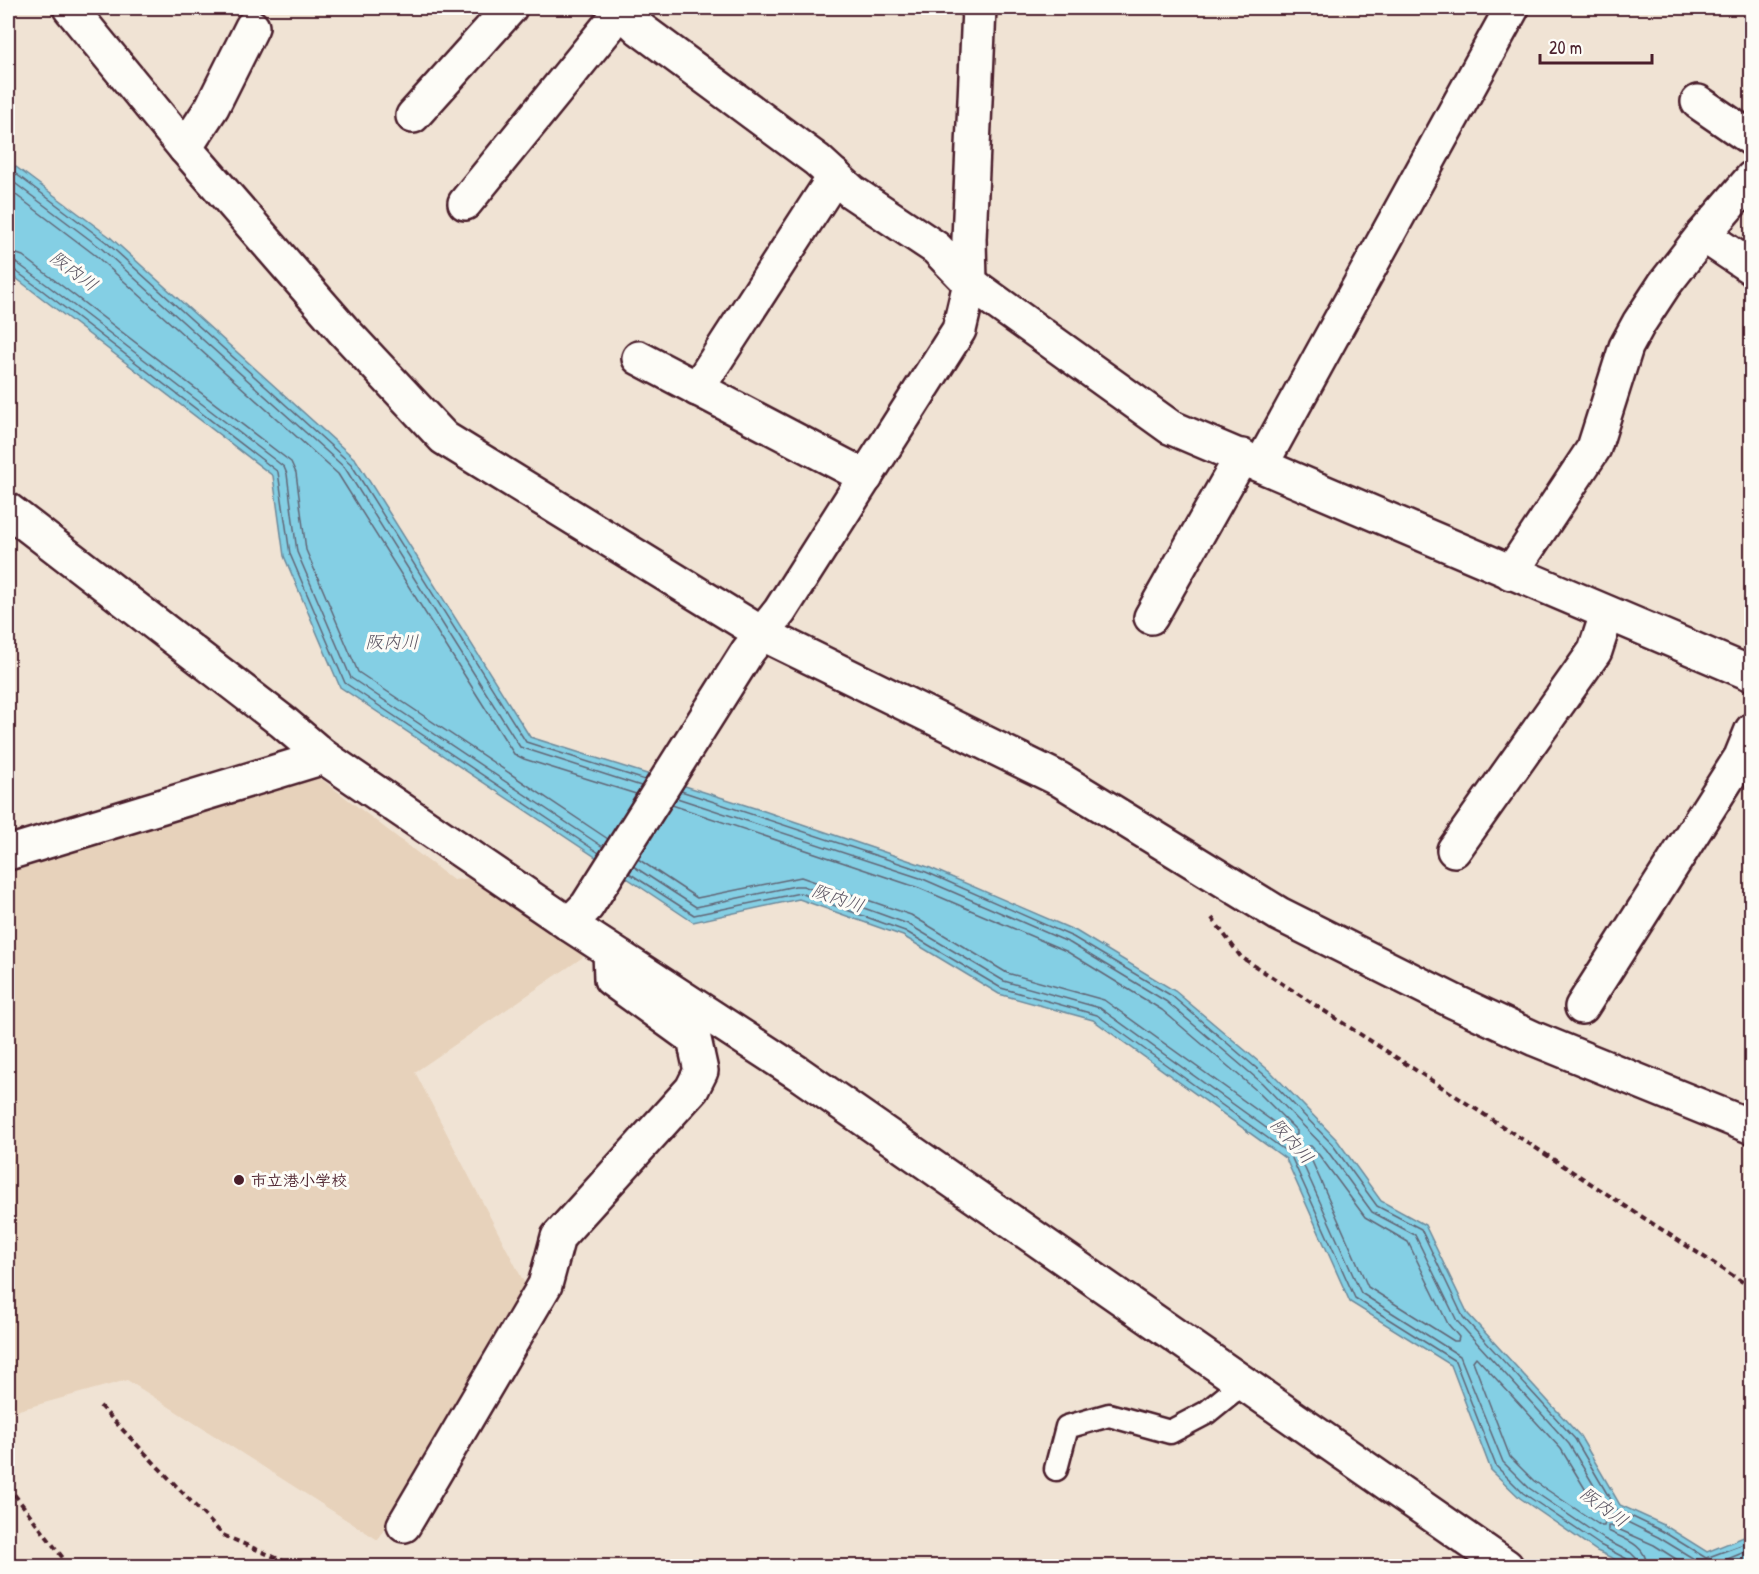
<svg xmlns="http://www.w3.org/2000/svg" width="1759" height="1574" font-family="'Patrick Hand','Klee One',sans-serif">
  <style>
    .built { fill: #e7d2bb }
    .water { fill: #84cfe4; stroke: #6d899a; stroke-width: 1.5 }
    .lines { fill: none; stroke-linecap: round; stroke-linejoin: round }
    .shore { stroke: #616575; stroke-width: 1.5 }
    .lane-casing { stroke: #4a1f2b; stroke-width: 27 }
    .street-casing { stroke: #4a1f2b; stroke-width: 38 }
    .path { stroke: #4a1f2b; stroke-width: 4; stroke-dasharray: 6 4.5; stroke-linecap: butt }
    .lane { stroke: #fdfcf7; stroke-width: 22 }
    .street { stroke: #fdfcf7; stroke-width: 33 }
    .poi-dot { fill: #4a1f2b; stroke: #fdfcf7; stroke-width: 2 }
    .labels { text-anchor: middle; stroke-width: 6; stroke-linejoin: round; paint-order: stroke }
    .poi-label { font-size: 16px; font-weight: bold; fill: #4a1f2b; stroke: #fdfcf7; text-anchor: start }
    .water-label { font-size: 18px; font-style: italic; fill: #5b5462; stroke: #fdfcf7 }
  </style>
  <rect width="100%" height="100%" fill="#f0e3d4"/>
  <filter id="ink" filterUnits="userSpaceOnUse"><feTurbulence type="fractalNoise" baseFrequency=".0167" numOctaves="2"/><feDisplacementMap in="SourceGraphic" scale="12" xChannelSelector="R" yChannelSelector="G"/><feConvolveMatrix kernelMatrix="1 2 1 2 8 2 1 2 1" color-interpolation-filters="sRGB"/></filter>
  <g filter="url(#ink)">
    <polygon class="built" points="320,778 453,880 471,878 589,953 415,1072 527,1288 378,1540 127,1380 8,1413 8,867"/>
    <polygon class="water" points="8,161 110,237 356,460 530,737 764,811 928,867 1076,931 1175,991 1272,1073 1337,1140 1381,1201 1425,1225 1468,1314 1580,1436 1620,1505 1664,1525 1707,1552 1751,1534 1751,1566 1629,1566 1597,1551 1520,1498 1491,1470 1451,1365 1350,1302 1286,1159 1093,1020 999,994 903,936 799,899 693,922 340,687 284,556 273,476 8,272"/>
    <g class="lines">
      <g class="shore">
        <polyline points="8,168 106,242 351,464 526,742 645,780"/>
        <polyline points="8,178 101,248 345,468 520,747 641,786"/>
        <polyline points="8,189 95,255 338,474 514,754 524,759 636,794"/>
        <polyline points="8,251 23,256 291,462 296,473 306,550 358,672 608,839"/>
        <polyline points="8,260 17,263 47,285 284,467 287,474 297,552 351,678 603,847"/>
        <polyline points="8,268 13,269 43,291 278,472 290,554 345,683 599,853"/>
        <polyline points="681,791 926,872 1073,937 1172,996 1268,1078 1332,1144 1377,1206 1421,1229 1463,1317 1575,1439 1616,1509 1662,1531 1706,1558 1752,1541"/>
        <polyline points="677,798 923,879 1070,943 1167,1002 1262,1083 1326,1149 1372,1212 1415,1235 1457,1321 1569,1444 1611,1514 1658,1537 1704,1565 1713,1565 1752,1549"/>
        <polyline points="638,859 697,898 801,877 911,915 1007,973 1104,1000 1293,1136 1297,1135 1297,1131 1256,1090 1162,1010 1066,951 919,888 672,805"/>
        <polyline points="633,866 696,907 795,886 803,886 908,924 1004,981 1100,1008 1294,1148 1298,1153 1361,1293 1460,1356 1503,1462 1529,1488 1604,1539 1631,1553 1636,1558 1638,1566"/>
        <polyline points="629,873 694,915 800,893 905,931 1001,988 1097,1015 1290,1154 1355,1298 1455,1361 1496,1466 1523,1493 1600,1545 1627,1559 1630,1566"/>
        <polygon points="1307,1146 1311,1146 1319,1155 1365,1217 1408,1242 1448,1324 1459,1337 1458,1341 1454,1341 1368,1287 1307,1150"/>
        <polygon points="1476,1357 1561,1449 1605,1522 1604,1526 1601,1526 1534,1481 1510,1457 1473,1361"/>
        <path d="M 1647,1566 C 1646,1545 1625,1539 1608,1531 L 1608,1526 L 1611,1526 L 1654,1545 L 1687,1566"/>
      </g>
      <defs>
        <polyline id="lane" points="1056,1469 1067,1427 1109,1415 1170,1432 1206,1413 1243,1383"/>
        <g id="street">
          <polyline points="70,8 185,148 343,330 444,438 761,633 1059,779 1279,914 1453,1001 1535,1039 1752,1127"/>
          <polyline points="618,8 640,29 817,160 852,192 936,248 970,283 1170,427 1752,674"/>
          <polyline points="1698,102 1752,139"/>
          <polyline points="413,116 510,8"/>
          <polyline points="185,148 212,107 252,27"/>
          <polyline points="465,203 621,11"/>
          <polyline points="1703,235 1752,268"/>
          <polyline points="639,358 866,477"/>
          <polyline points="697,389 835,176"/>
          <polyline points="1261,465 1512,8"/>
          <polyline points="8,510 283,722 324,757 569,924 798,1073 1506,1566"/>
          <polyline points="1511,573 1594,448 1626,347 1639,323 1664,285 1703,235 1752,178"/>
          <polyline points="1151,617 1242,456"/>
          <polyline points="1454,850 1595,651 1607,614"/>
          <polyline points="8,853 324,757"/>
          <polyline points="569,924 587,906 748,651 780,611 959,330 970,283 969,239 979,8"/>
          <polyline points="1582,1007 1741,757 1752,730"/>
          <polyline points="404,1525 545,1285 558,1237 692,1089 701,1071 694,1039 611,979 610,951"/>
        </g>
      </defs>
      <use href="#lane" class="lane-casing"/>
      <use href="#street" class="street-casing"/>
      <g class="path">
        <polyline points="1212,918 1241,957 1752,1288"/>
        <polyline points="100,1406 223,1535 295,1566"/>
        <polyline points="8,1486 69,1566"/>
      </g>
      <use href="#lane" class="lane"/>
      <use href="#street" class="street"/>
    </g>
  </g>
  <circle class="poi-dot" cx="239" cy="1180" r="6"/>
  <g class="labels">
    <g class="poi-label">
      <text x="251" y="1186">市立港小学校</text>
    </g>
    <g class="water-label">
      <text transform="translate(74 271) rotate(37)" y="6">阪内川</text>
      <text x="392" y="648">阪内川</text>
      <text transform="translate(838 898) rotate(19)" y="6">阪内川</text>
      <text transform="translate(1292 1141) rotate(48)" y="6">阪内川</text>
      <text transform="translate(1604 1507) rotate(36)" y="6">阪内川</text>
    </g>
  </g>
  <rect width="1759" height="1574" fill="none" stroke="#fdfcf7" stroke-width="30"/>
  <rect x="15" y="15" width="1729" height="1544" fill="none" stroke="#4a1f2b" stroke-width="2" filter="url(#ink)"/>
  <path d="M1540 54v9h112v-9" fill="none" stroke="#4a1f2b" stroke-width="3"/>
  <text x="1549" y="54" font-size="18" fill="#4a1f2b" stroke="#fdfcf7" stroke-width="4.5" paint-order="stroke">20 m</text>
</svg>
